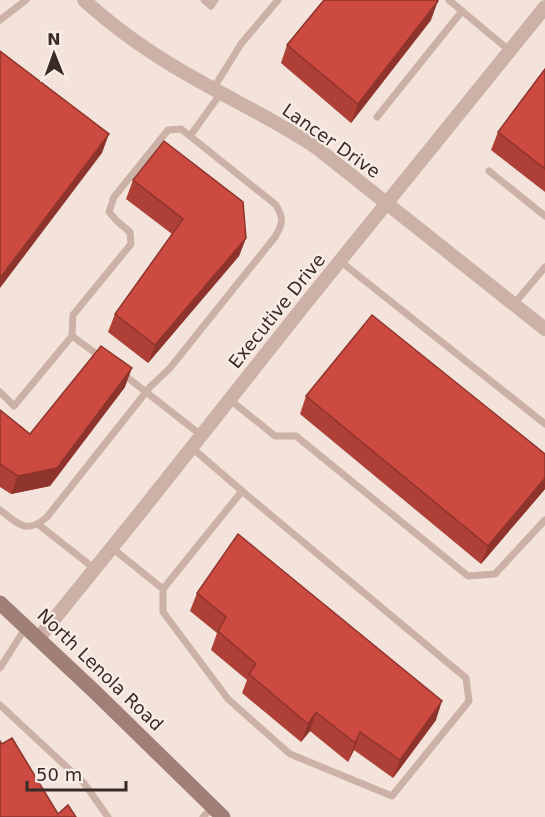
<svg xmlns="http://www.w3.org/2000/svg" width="545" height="817" font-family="'DejaVu Sans',sans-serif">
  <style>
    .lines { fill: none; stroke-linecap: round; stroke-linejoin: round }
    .service { stroke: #ccb1a6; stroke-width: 7 }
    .minor { stroke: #ccb1a6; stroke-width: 14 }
    .secondary { stroke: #a07f77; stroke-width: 15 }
    .wall { fill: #af4037 }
    .shaded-wall { fill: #8f342d }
    .building { fill: #cc4a40; stroke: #8f342d; stroke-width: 1.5 }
    .labels { text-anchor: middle; stroke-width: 4.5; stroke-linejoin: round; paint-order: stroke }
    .street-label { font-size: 18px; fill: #372a27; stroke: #faeee7 }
  </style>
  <rect width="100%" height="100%" fill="#f3e3db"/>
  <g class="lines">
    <g class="service">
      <polyline points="204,0 211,6 215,0"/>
      <polyline points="449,0 510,51"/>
      <polyline points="0,20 26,0"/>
      <polyline points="213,89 241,44 278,0"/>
      <polyline points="377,117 462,11"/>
      <polyline points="190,136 221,93"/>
      <polyline points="489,171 545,216"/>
      <polyline points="340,261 545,424"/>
      <polyline points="514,304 545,267"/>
      <polyline points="72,336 102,358"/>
      <polyline points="123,374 201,435"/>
      <path d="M 0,392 L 14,406 L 72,336 L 73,315 L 131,244 L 130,232 L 117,221 L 109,212 L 114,197 L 168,130 L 181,129 L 190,136 L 276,205 C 284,219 283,223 275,237 L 170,368 L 150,387 L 47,517 C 27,535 18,524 0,510"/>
      <polyline points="229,399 275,436 296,436 468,576 495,574 545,520"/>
      <polyline points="39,525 95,569"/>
      <polyline points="112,548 163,589 163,612 228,699 290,754 392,796 469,701 466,678 242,491 191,447"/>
      <polyline points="163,589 242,491"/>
      <polyline points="0,668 26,627"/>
      <polyline points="0,705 84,783 108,817"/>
      <polyline points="203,817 213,807"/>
    </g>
    <g class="minor">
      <path d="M 84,0 C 119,32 159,59 201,82 C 240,104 280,123 317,148 L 545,329"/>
      <polyline points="38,639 143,509 306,303 545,7"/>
    </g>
    <polyline class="secondary" points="0,603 95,692 223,817"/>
  </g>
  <g class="wall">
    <polygon points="431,20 351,123 281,63 287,45"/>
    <polygon points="545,69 545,192 491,150 498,132"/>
    <polygon points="133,180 246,238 239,256 148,363 108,332 115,314 172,234 126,199"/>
    <polygon points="125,387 50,486 11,494 0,487 0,410 30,434"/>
    <polygon points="306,396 545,454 545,489 481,564 300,414"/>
    <polygon points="197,593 436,720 393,778 354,750 348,762 310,731 301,742 242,693 247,680 211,650 217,633 190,611"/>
  </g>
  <g class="shaded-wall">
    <polygon points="438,1 431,20 351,123 358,104"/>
    <polygon points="109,134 102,153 0,288 0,278"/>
    <polygon points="246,238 239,256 148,363 155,345"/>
    <polygon points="132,368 125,387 50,486 11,494 18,476"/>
    <polygon points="545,478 545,489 481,564 488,546"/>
    <polygon points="442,701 436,720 393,778 400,760"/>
    <polygon points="316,712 310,731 301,742 308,724"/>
    <polygon points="360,732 354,750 348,762 355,743"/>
  </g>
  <g class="building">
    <polygon points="324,0 436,0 438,1 358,104 287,45"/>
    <polygon points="0,51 109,134 0,278"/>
    <polygon points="545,69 545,169 498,132"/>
    <polygon points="164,141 243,202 246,238 155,345 115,314 183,219 133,180"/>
    <polygon points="372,315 545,454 545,478 488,546 306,396"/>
    <polygon points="101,346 132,368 57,468 18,476 0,464 0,410 30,434"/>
    <polygon points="238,534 442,701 400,760 360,732 355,743 316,712 308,724 249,674 256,664 218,631 226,617 197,593"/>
    <polygon points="12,738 58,814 68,805 76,817 0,817 0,741 2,744"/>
  </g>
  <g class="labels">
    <g class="street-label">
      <text transform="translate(331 141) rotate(35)" y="6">Lancer Drive</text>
      <text transform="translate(277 311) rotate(-51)" y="6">Executive Drive</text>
      <text transform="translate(100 670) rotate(44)" y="6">North Lenola Road</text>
    </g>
  </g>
  <g transform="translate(54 54) rotate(359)" stroke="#faeee7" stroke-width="4.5" paint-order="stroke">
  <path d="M0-4.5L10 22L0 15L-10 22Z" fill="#372a27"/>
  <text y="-9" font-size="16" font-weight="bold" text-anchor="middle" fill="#372a27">N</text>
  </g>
  <path d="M27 781v9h99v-9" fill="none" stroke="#372a27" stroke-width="3"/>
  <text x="36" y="781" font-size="18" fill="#372a27" stroke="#faeee7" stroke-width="4.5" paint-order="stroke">50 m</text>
</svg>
